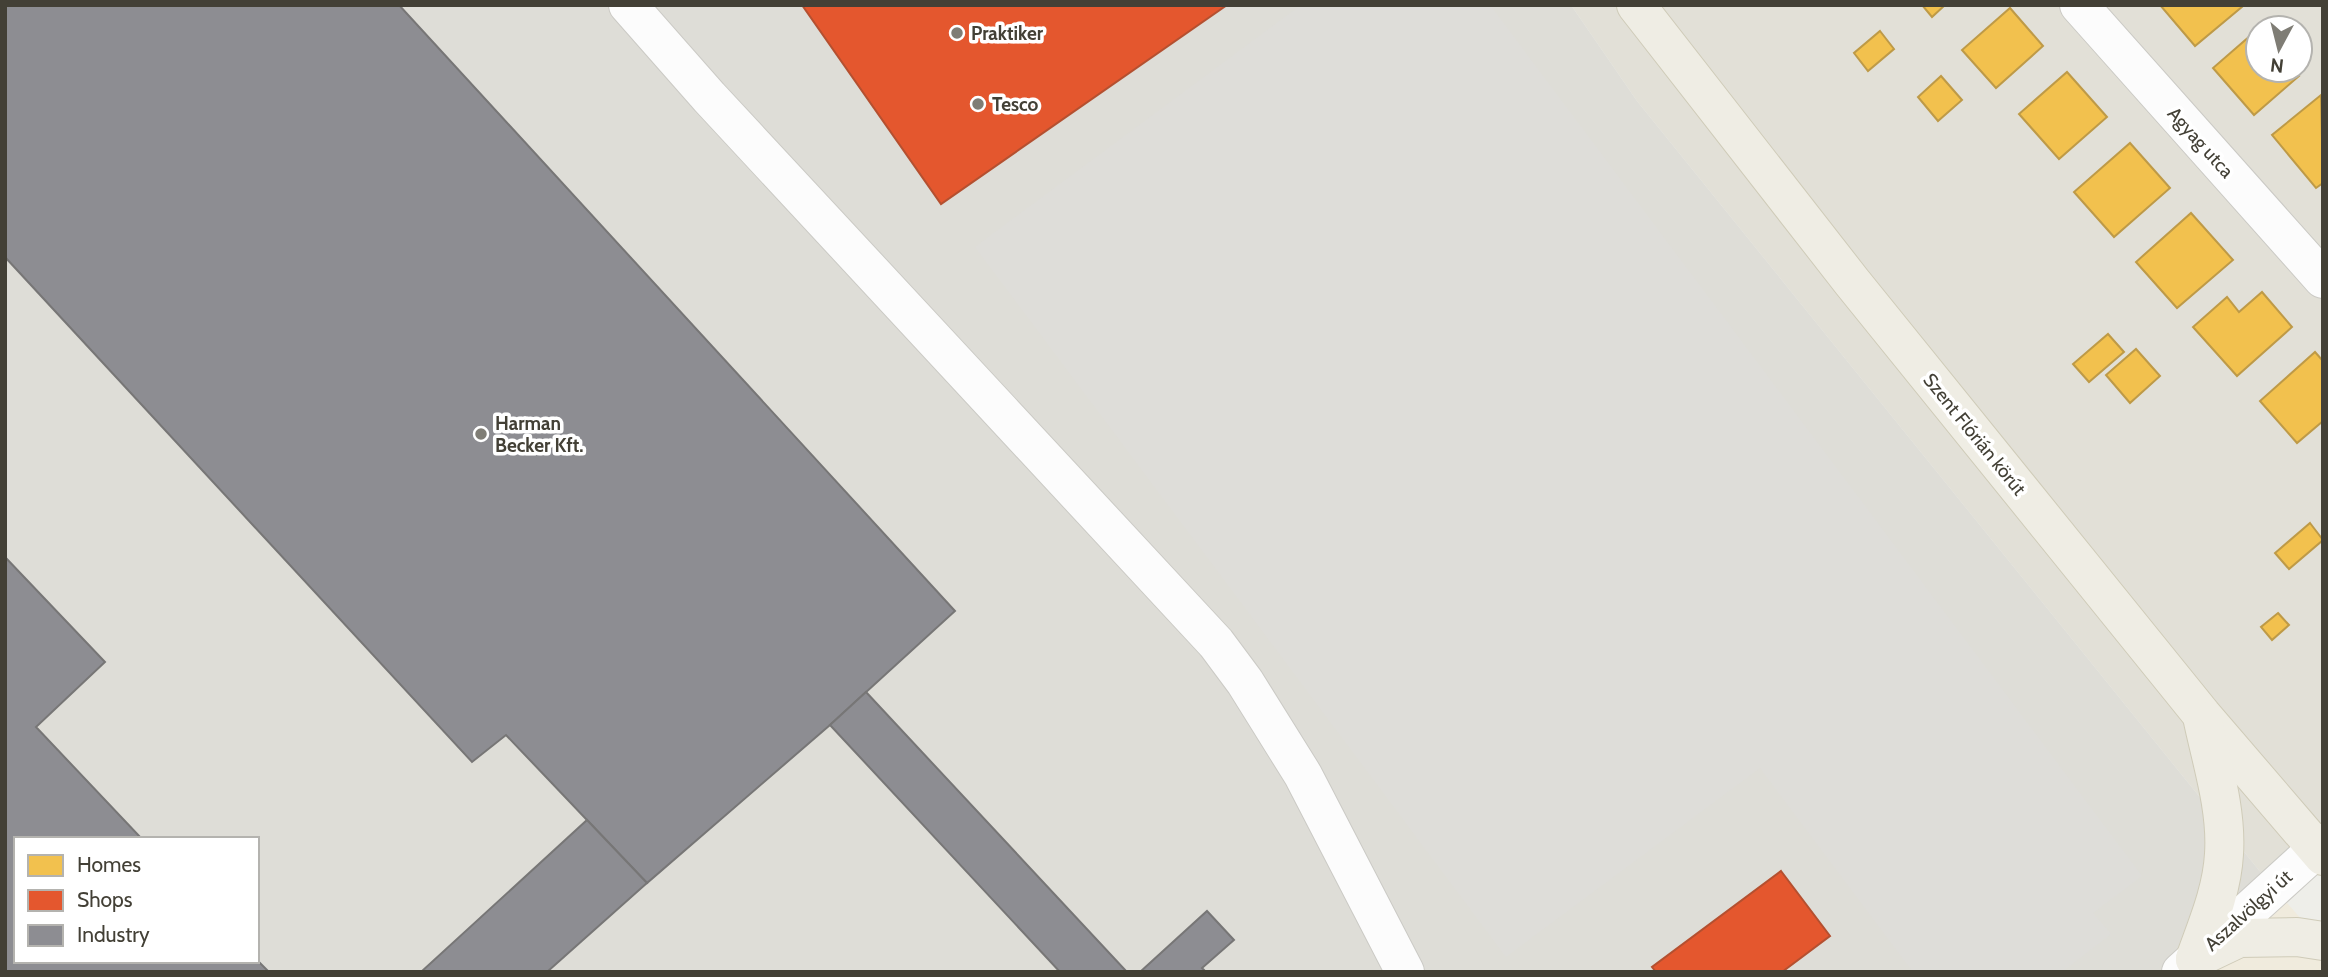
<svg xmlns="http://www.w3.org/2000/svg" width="2328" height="977" font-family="Cabin,sans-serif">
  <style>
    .residential { fill: #e2e0d7; fill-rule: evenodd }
    .commercial { fill: #f0ebdd }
    .industrial { fill: #deddd7; fill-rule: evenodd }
    .parking { fill: #deddd9 }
    .homes { fill: #f2c14e; stroke: #be9a47; stroke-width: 2 }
    .shops { fill: #e4572e; stroke: #b45030; stroke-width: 2 }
    .industry { fill: #8d8d92; stroke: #777676; stroke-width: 2 }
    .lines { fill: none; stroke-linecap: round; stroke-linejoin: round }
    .minor-casing { stroke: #cbcac5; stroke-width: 40 }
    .primary-casing { stroke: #cfcbb8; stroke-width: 40 }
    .minor { stroke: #fcfcfc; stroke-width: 38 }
    .primary { stroke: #efede4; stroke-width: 38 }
    .poi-dot { fill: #7f7d75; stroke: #fff; stroke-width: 2.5 }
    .labels { text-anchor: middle; stroke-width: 7; stroke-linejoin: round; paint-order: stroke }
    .poi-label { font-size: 19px; font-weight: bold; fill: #434036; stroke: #fff; text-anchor: start }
    .street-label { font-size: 19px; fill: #434036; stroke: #fff }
  </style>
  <rect width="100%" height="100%" fill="#eeeee9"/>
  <path class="residential" d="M 1571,5 L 2323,5 L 2323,834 L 2266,879 L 1637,101 ZM 2258,28 L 2300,28 L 2300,70 L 2258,70 Z"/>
  <polygon class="commercial" points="2266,879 2323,944 2323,972 2174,972"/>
  <path class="industrial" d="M 5,5 L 1571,5 L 1637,101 L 2266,879 L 2174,972 L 5,972 ZM 16,839 L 257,839 L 257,961 L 16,961 Z"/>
  <polygon class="parking" points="1301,5 1490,5 2142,876 2093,913 2111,934 2062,972 1913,972 1760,768 1506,957 975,247"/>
  <g class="homes">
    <polygon points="1922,5 1945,5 1932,17"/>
    <polygon points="2160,5 2243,5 2243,6 2195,46"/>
    <polygon points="2010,8 2043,46 1996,88 1962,50"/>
    <polygon points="2258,29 2258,70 2293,70 2299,76 2254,115 2213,68"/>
    <polygon points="1880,31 1894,49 1868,71 1854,53"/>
    <polygon points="2067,72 2107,117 2059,159 2019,114"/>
    <polygon points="1941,76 1962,100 1938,121 1918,97"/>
    <polygon points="2321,95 2323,183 2316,188 2272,135"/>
    <polygon points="2130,143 2170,188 2114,237 2074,192"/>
    <polygon points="2191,213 2233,260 2177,308 2136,262"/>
    <polygon points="2262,292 2292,327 2237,376 2193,327 2227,297 2239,312"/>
    <polygon points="2108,334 2124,352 2089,382 2073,364"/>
    <polygon points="2136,349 2160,376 2130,403 2106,375"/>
    <polygon points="2315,352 2323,361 2323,421 2297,443 2260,401"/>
    <polygon points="2310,523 2323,540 2289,569 2275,553"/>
    <polygon points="2278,613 2289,625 2272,640 2261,627"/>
  </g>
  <g class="shops">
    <polygon points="802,5 1227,5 941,204"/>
    <polygon points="1781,871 1830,936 1782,972 1656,972 1652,967"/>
  </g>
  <g class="industry">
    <polygon points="5,5 399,5 955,611 830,725 647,883 506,735 472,762 5,257"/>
    <polygon points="5,557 105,662 36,727 142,839 16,839 16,961 257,960 269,972 5,972"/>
    <polygon points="866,692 1127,972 1060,972 830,725"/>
    <polygon points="587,820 647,883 547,972 421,972"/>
    <polygon points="1207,911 1234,940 1202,968 1206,972 1140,972"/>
  </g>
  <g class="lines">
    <defs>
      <g id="minor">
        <polyline points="628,5 709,97 1216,643 1245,682 1303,775 1405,972"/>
        <polyline points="2079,5 2323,279"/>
        <polyline points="2181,972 2323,843"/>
      </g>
      <g id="primary">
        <polyline points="1636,5 1852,282 2202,715 2323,856"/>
        <path d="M 2195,959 C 2207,925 2222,891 2224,854 C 2227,810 2212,763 2203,721"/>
        <polyline points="2195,959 2239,938 2297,937 2323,941"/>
      </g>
    </defs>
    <use href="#minor" class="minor-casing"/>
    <use href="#primary" class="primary-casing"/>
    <use href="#minor" class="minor"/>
    <use href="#primary" class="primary"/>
  </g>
  <g class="poi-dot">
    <circle cx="957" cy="33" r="7"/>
    <circle cx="978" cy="104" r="7"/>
    <circle cx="481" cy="434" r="7"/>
  </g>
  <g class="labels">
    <g class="poi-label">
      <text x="971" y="40">Praktiker</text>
      <text x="992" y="111">Tesco</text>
      <text x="495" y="430">Harman<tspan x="495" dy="22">Becker Kft.</tspan></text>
    </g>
    <g class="street-label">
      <text transform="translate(2201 142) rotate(48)" y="7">Agyag utca</text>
      <text transform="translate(1975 434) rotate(51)" y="7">Szent Flórián körút</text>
      <text transform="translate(2248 910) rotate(-42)" y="7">Aszalvölgyi út</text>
    </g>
  </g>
  <rect width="2328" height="977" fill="none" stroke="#434036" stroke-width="14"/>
  <rect x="14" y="837" width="245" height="126" fill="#ffffff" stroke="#b4b3af" stroke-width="2"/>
  <rect x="28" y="855" width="35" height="21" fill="#f2c14e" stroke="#b4b3af" stroke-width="2"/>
  <text x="77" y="872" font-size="21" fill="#434036">Homes</text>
  <rect x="28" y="890" width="35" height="21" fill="#e4572e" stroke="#b4b3af" stroke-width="2"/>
  <text x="77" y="907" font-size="21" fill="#434036">Shops</text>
  <rect x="28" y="925" width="35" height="21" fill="#8d8d92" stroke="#b4b3af" stroke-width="2"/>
  <text x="77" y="942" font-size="21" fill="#434036">Industry</text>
  <g transform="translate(2279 49) rotate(187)"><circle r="33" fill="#ffffff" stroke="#b4b3af" stroke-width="2"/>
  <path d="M0-5L12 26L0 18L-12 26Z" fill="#7f7d75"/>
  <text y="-10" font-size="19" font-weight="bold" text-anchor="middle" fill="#434036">N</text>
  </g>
</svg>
